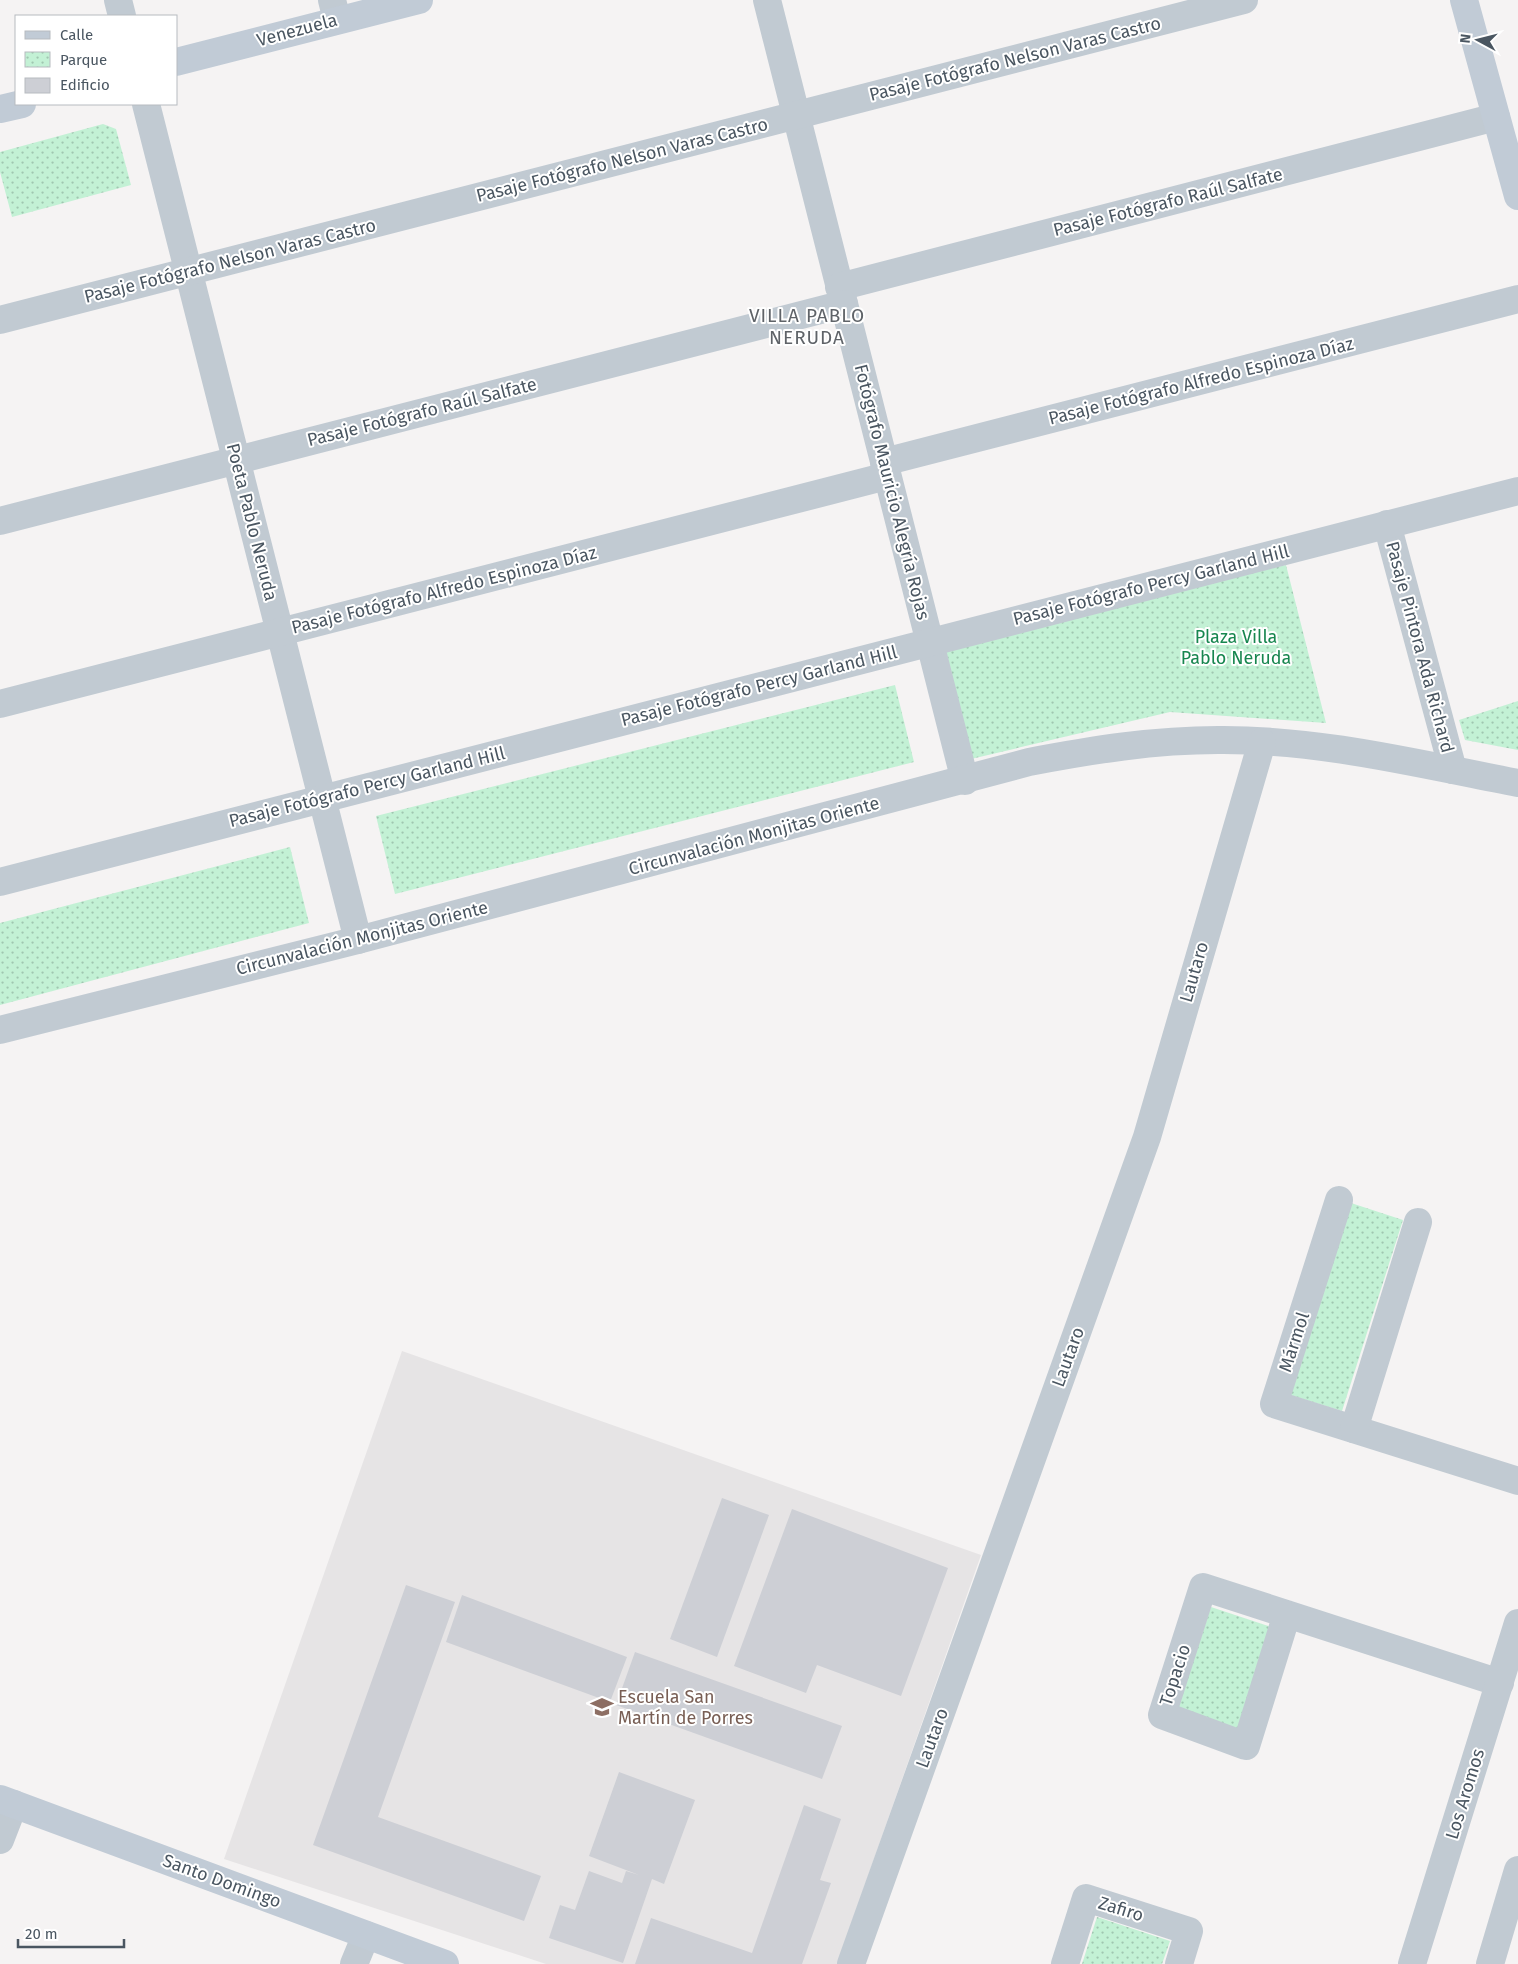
<svg xmlns="http://www.w3.org/2000/svg" width="1518" height="1964" font-family="'Fira Sans',sans-serif">
  <style>
    .education { fill: #e6e4e5 }
    .park { fill: url(#park-dots) }
    .building { fill: #cdcfd5 }
    .lines { fill: none; stroke-linecap: round; stroke-linejoin: round }
    .street { stroke: #c1cad2; stroke-width: 28 }
    .secondary { stroke: #c1cbd6; stroke-width: 28 }
    .labels { text-anchor: middle; stroke-width: 4; stroke-linejoin: round; paint-order: stroke }
    .street-label { font-size: 18px; fill: #4a5661; stroke: #fff }
    .park-label { font-size: 18px; fill: #17864f; stroke: #fff }
    .education-label { font-size: 18px; fill: #785e54; stroke: #fff; text-anchor: start }
    .neighbourhood-label { font-size: 19px; letter-spacing: 1px; fill: #5f6368; stroke: #fff }
  </style>
  <defs>
    <pattern id="park-dots" width="8" height="8" patternUnits="userSpaceOnUse" patternTransform="scale(1.25)"><rect width="8" height="8" fill="#c3f1d5"/><path d="M2 2h.1M6 6h.1" fill="none" stroke="#a0c6b0" stroke-width="1.8" stroke-linecap="round"/></pattern>
  </defs>
  <rect width="100%" height="100%" fill="#f5f3f3"/>
  <polygon class="education" points="402,1351 981,1555 837,1964 546,1964 224,1859"/>
  <g class="park">
    <polygon points="103,124 116,129 131,185 12,217 0,172 0,152"/>
    <polygon points="1286,565 1326,723 1170,712 971,759 945,646"/>
    <polygon points="895,685 914,762 395,894 376,816"/>
    <polygon points="1518,701 1518,750 1465,740 1459,720"/>
    <polygon points="290,847 309,923 0,1005 0,923"/>
    <polygon points="1351,1203 1403,1220 1342,1411 1290,1395"/>
    <polygon points="1211,1607 1274,1628 1239,1730 1177,1709"/>
    <polygon points="1097,1917 1170,1941 1162,1964 1082,1964"/>
  </g>
  <g class="building">
    <polygon points="722,1498 769,1515 717,1657 670,1639"/>
    <polygon points="792,1509 948,1568 901,1696 817,1665 806,1693 734,1666"/>
    <polygon points="406,1585 455,1602 378,1817 541,1876 524,1921 313,1845"/>
    <polygon points="462,1595 627,1657 610,1702 446,1642"/>
    <polygon points="635,1652 842,1726 822,1779 616,1705"/>
    <polygon points="619,1772 695,1800 664,1884 652,1879 623,1963 549,1938 560,1905 575,1910 589,1871 622,1883 626,1871 639,1875 589,1856"/>
    <polygon points="804,1805 841,1819 820,1880 831,1883 802,1964 635,1964 651,1918 752,1953"/>
  </g>
  <g class="lines">
    <g class="street">
      <polyline points="118,0 122,16"/>
      <polyline points="332,0 337,20"/>
      <polyline points="767,0 965,781"/>
      <polyline points="146,104 358,940"/>
      <polyline points="839,287 1496,117"/>
      <polyline points="0,320 1244,0"/>
      <polyline points="884,462 1518,299"/>
      <polyline points="0,521 844,304"/>
      <polyline points="1387,524 1453,770"/>
      <polyline points="0,704 887,476"/>
      <polyline points="0,882 1518,491"/>
      <path d="M 0,1030 L 358,940 L 1029,762 C 1092,750 1154,740 1218,740 C 1319,739 1419,764 1518,783"/>
      <polyline points="1339,1200 1274,1404 1518,1481"/>
      <polyline points="1354,1429 1418,1222"/>
      <polyline points="1287,1614 1246,1746 1162,1715 1203,1587 1500,1683"/>
      <polyline points="0,1840 14,1804"/>
      <polyline points="354,1964 366,1935"/>
      <polyline points="851,1964 1147,1137 1262,742"/>
      <polyline points="1065,1964 1086,1898 1189,1931 1179,1964"/>
      <polyline points="1412,1964 1518,1623"/>
      <polyline points="1490,1964 1518,1870"/>
    </g>
    <g class="secondary">
      <polyline points="1464,0 1518,196"/>
      <polyline points="176,62 419,0"/>
      <polyline points="0,109 22,104"/>
      <polyline points="0,1799 445,1964"/>
    </g>
  </g>
  <defs>
    <symbol id="school-bare" viewBox="-9 -9 18 18"><path d="M0-5L7-2L0 1L-7-2ZM-4 1L0 2.5L4 1V4Q0 6-4 4Z" fill="#8d6e63" stroke="#fff" stroke-width="2.5" paint-order="stroke"/></symbol>
  </defs>
  <g fill-rule="evenodd">
    <use href="#school-bare" x="586" y="1691" width="32" height="32"/>
  </g>
  <g class="labels">
    <g class="street-label">
      <text transform="translate(297 30) rotate(-15)" y="6">Venezuela</text>
      <text transform="translate(1015 59) rotate(-14)" y="6">Pasaje Fotógrafo Nelson Varas Castro</text>
      <text transform="translate(622 160) rotate(-14)" y="6">Pasaje Fotógrafo Nelson Varas Castro</text>
      <text transform="translate(1168 202) rotate(-14)" y="6">Pasaje Fotógrafo Raúl Salfate</text>
      <text transform="translate(230 261) rotate(-14)" y="6">Pasaje Fotógrafo Nelson Varas Castro</text>
      <text transform="translate(1201 381) rotate(-14)" y="6">Pasaje Fotógrafo Alfredo Espinoza Díaz</text>
      <text transform="translate(422 412) rotate(-14)" y="6">Pasaje Fotógrafo Raúl Salfate</text>
      <text transform="translate(892 492) rotate(76)" y="6">Fotógrafo Mauricio Alegría Rojas</text>
      <text transform="translate(252 522) rotate(76)" y="6">Poeta Pablo Neruda</text>
      <text transform="translate(1151 585) rotate(-14)" y="6">Pasaje Fotógrafo Percy Garland Hill</text>
      <text transform="translate(444 590) rotate(-14)" y="6">Pasaje Fotógrafo Alfredo Espinoza Díaz</text>
      <text transform="translate(1420 647) rotate(75)" y="6">Pasaje Pintora Ada Richard</text>
      <text transform="translate(759 686) rotate(-14)" y="6">Pasaje Fotógrafo Percy Garland Hill</text>
      <text transform="translate(367 787) rotate(-14)" y="6">Pasaje Fotógrafo Percy Garland Hill</text>
      <text transform="translate(754 836) rotate(-15)" y="6">Circunvalación Monjitas Oriente</text>
      <text transform="translate(362 938) rotate(-14)" y="6">Circunvalación Monjitas Oriente</text>
      <text transform="translate(1194 972) rotate(-74)" y="6">Lautaro</text>
      <text transform="translate(1294 1342) rotate(-72)" y="6">Mármol</text>
      <text transform="translate(1068 1357) rotate(-70)" y="6">Lautaro</text>
      <text transform="translate(1175 1675) rotate(-72)" y="6">Topacio</text>
      <text transform="translate(932 1738) rotate(-70)" y="6">Lautaro</text>
      <text transform="translate(1465 1794) rotate(-73)" y="6">Los Aromos</text>
      <text transform="translate(222 1881) rotate(20)" y="6">Santo Domingo</text>
      <text transform="translate(1121 1909) rotate(17)" y="6">Zafiro</text>
    </g>
    <g class="park-label">
      <text x="1236" y="643">Plaza Villa<tspan x="1236" dy="21">Pablo Neruda</tspan></text>
    </g>
    <g class="education-label">
      <text x="618" y="1703">Escuela San<tspan x="618" dy="21">Martín de Porres</tspan></text>
    </g>
    <g class="neighbourhood-label">
      <text x="807" y="322">VILLA PABLO<tspan x="807" dy="22">NERUDA</tspan></text>
    </g>
  </g>
  <rect x="15" y="15" width="162" height="90" fill="#ffffff" stroke="#b7bbc0"/>
  <rect x="25" y="31" width="25" height="8" fill="#c1cbd6" stroke="#b7bbc0"/>
  <text x="60" y="40" font-size="15" fill="#4a5661">Calle</text>
  <rect x="25" y="52" width="25" height="15" fill="url(#park-dots)" stroke="#b7bbc0"/>
  <text x="60" y="65" font-size="15" fill="#4a5661">Parque</text>
  <rect x="25" y="78" width="25" height="15" fill="#cdcfd5" stroke="#b7bbc0"/>
  <text x="60" y="90" font-size="15" fill="#4a5661">Edificio</text>
  <g transform="translate(1478 40) rotate(277)" stroke="#ffffff" stroke-width="4" paint-order="stroke">
  <path d="M0-4L9 19L0 12L-9 19Z" fill="#4a5661"/>
  <text y="-8" font-size="14" font-weight="bold" text-anchor="middle" fill="#4a5661">N</text>
  </g>
  <path d="M18 1939v8h106v-8" fill="none" stroke="#4a5661" stroke-width="2.5"/>
  <text x="25" y="1939" font-size="15" fill="#4a5661" stroke="#ffffff" stroke-width="4" paint-order="stroke">20 m</text>
</svg>
